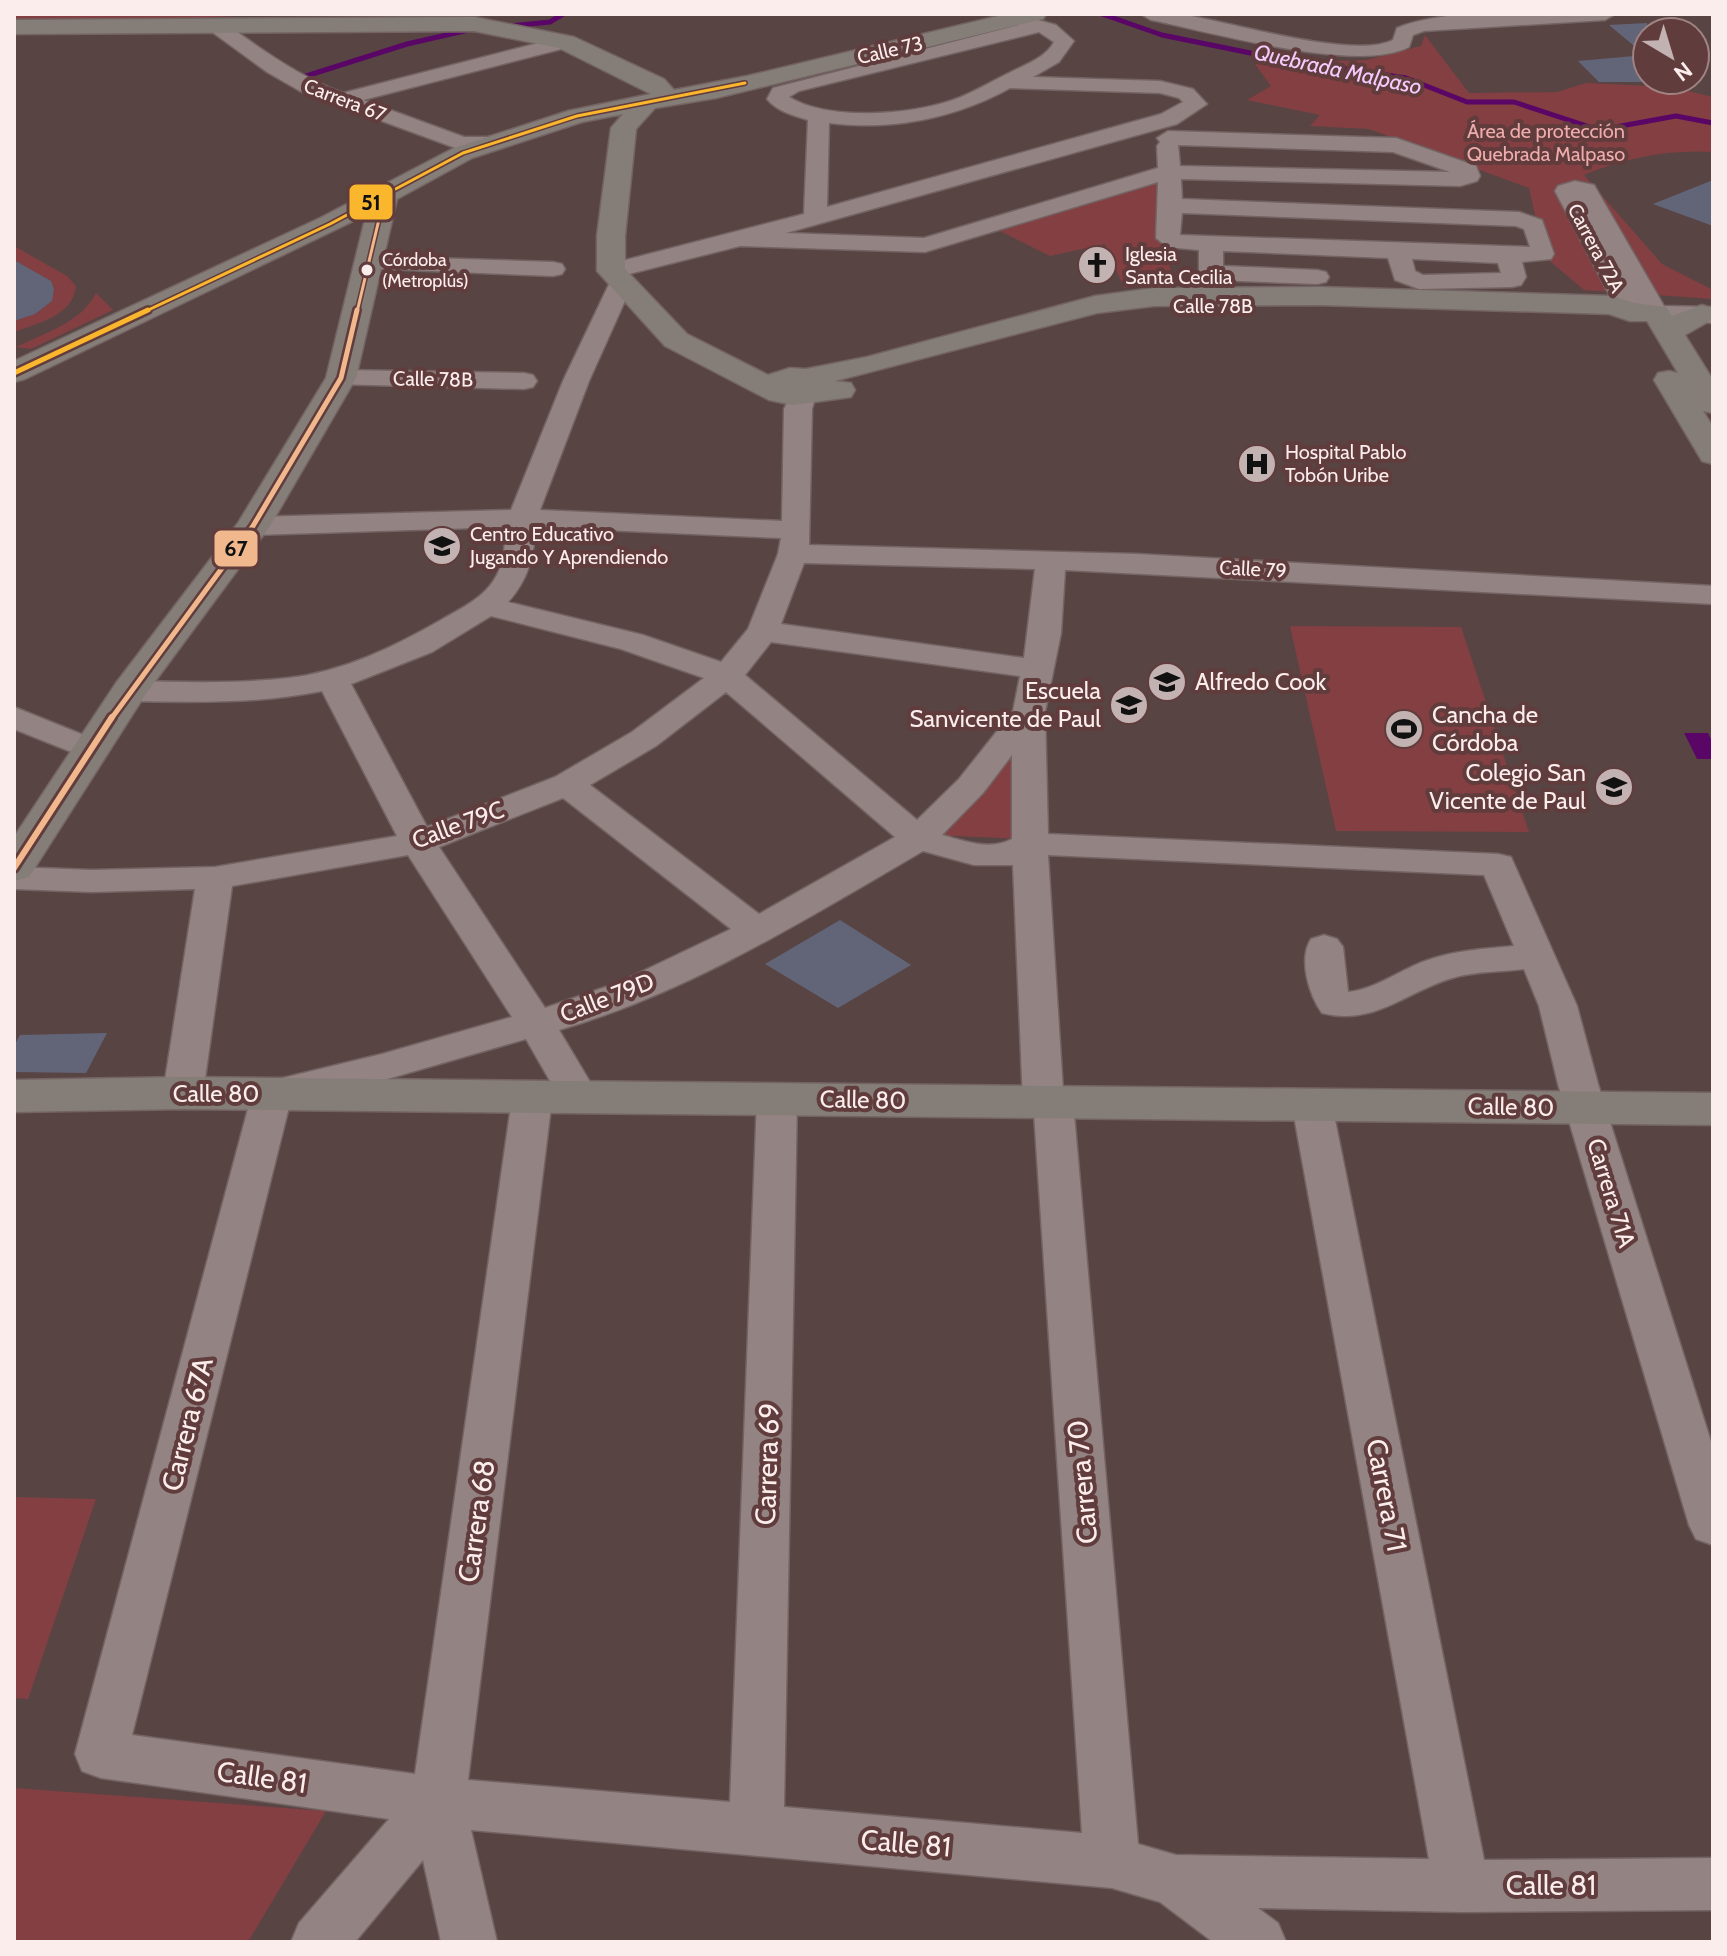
<svg xmlns="http://www.w3.org/2000/svg" width="1727" height="1956" font-family="Cabin,sans-serif">
  <style>
    .green { fill: #843f42 }
    .water { fill: #590667 }
    .lines { fill: none; stroke-linecap: round; stroke-linejoin: round }
    .stream { stroke: #590667; stroke-width: 5 }
    .building { fill: #626578 }
    .minor-casing { stroke: #736363; stroke-width: 3 }
    .major-casing { stroke: #736363; stroke-width: 3 }
    .minor { fill: #938383; fill-rule: evenodd }
    .major { fill: #857d77; fill-rule: evenodd }
    .bus-1-far1-casing { stroke: #613c3c; stroke-width: 6 }
    .bus-1-casing { stroke: #613c3c; stroke-width: 10 }
    .bus-2-far2-casing { stroke: #613c3c; stroke-width: 6 }
    .bus-2-far1-casing { stroke: #613c3c; stroke-width: 10 }
    .bus-2-casing { stroke: #613c3c; stroke-width: 12 }
    .bus-1-far1 { stroke: #fab62d; stroke-width: 3 }
    .bus-1 { stroke: #fab62d; stroke-width: 5 }
    .bus-2-far2 { stroke: #f1b78d; stroke-width: 3 }
    .bus-2-far1 { stroke: #f1b78d; stroke-width: 5 }
    .bus-2 { stroke: #f1b78d; stroke-width: 6 }
    .bus-dot { fill: #fceded; stroke: #613c3c; stroke-width: 3 }
    .labels { text-anchor: middle; stroke-width: 8; stroke-linejoin: round; paint-order: stroke }
    .far-bus-label { font-size: 18px; fill: #fceded; stroke: #613c3c; text-anchor: start }
    .far-street-label { font-size: 20px; fill: #fceded; stroke: #613c3c }
    .far-park-label { font-size: 20px; fill: #efacac; stroke: #613c3c }
    .far-poi-label { font-size: 20px; fill: #fceded; stroke: #613c3c; text-anchor: start }
    .far-water-label { font-size: 22px; font-style: italic; fill: #f3ccfd; stroke: #613c3c }
    .poi-label { font-size: 24px; fill: #fceded; stroke: #613c3c; text-anchor: start }
    .street-label { font-size: 24px; fill: #fceded; stroke: #613c3c }
    .near-street-label { font-size: 28px; fill: #fceded; stroke: #613c3c }
    .line-badge { stroke: #613c3c; stroke-width: 3 }
    .pale-badge-label { font-size: 22px; text-anchor: middle; font-weight: bold; fill: #111 }
  </style>
  <rect width="100%" height="100%" fill="#594444"/>
  <g class="green">
    <polygon points="14,14 270,14 183,19 14,19"/>
    <path d="M 1425,35 L 1469,93 L 1557,92 L 1586,83 L 1672,87 L 1713,97 L 1713,152 C 1671,149 1623,158 1584,175 L 1662,264 L 1713,290 L 1713,299 L 1584,290 L 1544,256 L 1529,188 L 1369,129 L 1310,126 L 1320,115 L 1247,100 L 1271,86 L 1255,64 L 1367,60 L 1421,46 Z"/>
    <path d="M 1152,182 L 1163,185 C 1162,219 1158,251 1177,281 L 1124,288 L 1105,244 L 1050,256 L 1000,231 Z"/>
    <path d="M 14,246 L 67,276 L 76,286 C 73,316 38,323 14,332 L 14,321 L 35,314 L 51,302 L 54,289 L 51,281 L 14,260 Z"/>
    <path d="M 96,293 L 113,310 L 31,349 L 16,347 C 44,333 81,323 96,293 Z"/>
    <polygon points="1290,626 1461,627 1529,832 1336,831"/>
    <polygon points="1005,751 1022,752 1022,839 932,835"/>
    <polygon points="14,1497 96,1499 28,1699 14,1698"/>
    <polygon points="14,1788 326,1811 248,1942 14,1942"/>
  </g>
  <polygon class="water" points="1684,733 1708,733 1713,743 1713,759 1697,759"/>
  <g class="lines">
    <g class="stream">
      <polyline points="1102,14 1162,35 1285,60 1406,78 1467,102 1514,102 1599,130 1676,116 1713,123"/>
      <polyline points="510,26 550,22 563,14"/>
      <polyline points="303,77 407,44 473,29"/>
    </g>
  </g>
  <g class="building">
    <polygon points="1647,23 1647,82 1599,82 1578,61 1645,55 1609,25"/>
    <polygon points="1713,180 1713,226 1653,204"/>
    <polygon points="14,260 51,281 54,289 52,301 35,314 14,321"/>
    <polygon points="840,920 911,965 838,1008 765,964"/>
    <polygon points="107,1033 86,1073 14,1072 14,1046 20,1035"/>
  </g>
  <g class="lines">
    <defs>
      <g id="minor">
        <path d="M 1016,14 L 1056,25 L 1074,41 L 1059,62 L 1033,77 L 1160,81 L 1193,89 L 1207,104 L 1177,124 L 786,233 L 924,238 L 1158,168 L 1157,146 L 1160,142 L 1157,138 L 1168,131 L 1396,138 L 1476,166 L 1480,176 L 1477,181 L 1460,186 L 1181,179 L 1182,199 L 1519,212 L 1542,220 L 1554,254 L 1551,259 L 1522,262 L 1526,277 L 1521,285 L 1512,287 L 1419,289 L 1395,280 L 1388,258 L 1223,251 L 1223,266 L 1317,270 L 1326,272 L 1329,277 L 1326,282 L 1317,284 L 1215,280 L 1206,278 L 1199,270 L 1199,250 L 1167,247 L 1156,238 L 1158,182 L 925,252 L 740,246 L 621,276 L 630,278 L 633,283 L 589,381 L 540,510 L 782,521 L 784,409 L 794,389 L 812,389 L 816,395 L 812,409 L 809,545 L 1137,554 L 1713,586 L 1713,604 L 1065,570 L 1061,633 L 1045,712 L 1048,834 L 1498,854 L 1511,857 L 1577,1006 L 1598,1084 L 1713,1448 L 1713,1545 L 1696,1539 L 1689,1525 L 1558,1084 L 1539,1006 L 1524,969 C 1501,972 1478,971 1456,977 C 1409,989 1375,1027 1322,1013 C 1309,995 1298,959 1311,939 L 1324,935 L 1337,939 L 1343,947 L 1348,992 C 1377,989 1401,969 1428,960 C 1456,950 1485,949 1514,946 L 1484,875 L 1048,855 L 1063,1091 L 1067,1092 L 1073,1102 L 1138,1844 L 1176,1855 L 1429,1859 L 1292,1105 L 1298,1095 L 1312,1091 L 1326,1095 L 1332,1105 L 1484,1860 L 1713,1858 L 1713,1910 L 1462,1912 L 1258,1908 L 1278,1923 L 1286,1942 L 1213,1942 L 1160,1902 L 1112,1888 L 471,1830 L 497,1942 L 441,1942 L 423,1860 L 355,1942 L 291,1942 L 299,1923 L 389,1819 L 101,1778 L 82,1771 L 75,1754 L 252,1094 L 258,1084 L 382,1054 L 512,1017 L 408,855 L 232,886 L 203,1093 L 197,1103 L 183,1107 L 169,1103 L 163,1093 L 195,889 L 92,892 L 14,889 L 14,867 L 92,870 L 215,867 L 397,836 L 322,691 C 259,704 193,702 129,701 L 118,698 L 113,691 L 118,684 L 129,681 C 182,682 235,684 288,678 C 342,672 394,647 441,620 C 460,609 482,599 494,580 C 504,565 505,545 506,527 L 253,535 L 243,532 L 238,526 L 243,520 L 253,517 L 511,510 L 563,381 L 612,278 L 602,276 L 599,271 L 602,266 L 804,214 L 808,120 C 793,115 778,112 767,99 L 773,88 L 1019,25 L 1009,19 ZM 1039,32 L 1054,42 C 1046,58 1024,65 1009,73 C 990,82 973,93 953,100 C 910,115 828,121 789,97 L 799,91 ZM 1010,88 L 1160,93 L 1179,98 L 1183,102 L 1161,114 L 827,207 L 829,123 C 892,131 956,118 1010,88 ZM 1178,145 L 1393,152 L 1450,172 L 1180,166 ZM 1182,213 L 1516,226 L 1524,229 L 1530,247 L 1180,235 ZM 1412,259 L 1498,263 L 1501,273 L 1423,275 L 1415,271 ZM 536,527 L 781,538 L 778,554 L 748,629 L 721,662 L 643,635 L 508,602 C 529,579 533,557 536,527 ZM 804,563 L 1035,569 L 1024,658 L 781,624 ZM 491,616 L 621,649 L 704,678 L 632,732 L 555,777 L 427,827 L 351,684 L 432,652 ZM 771,642 L 1020,676 L 1013,711 L 959,779 L 917,820 L 745,675 ZM 726,692 L 895,837 L 759,914 L 590,785 L 656,746 ZM 1012,755 L 1012,839 C 990,851 965,841 942,835 L 983,793 ZM 563,798 L 731,929 L 620,982 L 545,1008 L 439,847 ZM 923,851 L 974,865 L 1013,865 L 1023,1102 L 1029,1112 L 1034,1113 L 1082,1833 L 784,1807 L 797,1099 L 791,1089 L 777,1085 L 763,1089 L 757,1099 L 730,1802 L 468,1780 L 552,1099 L 546,1089 L 532,1085 L 518,1089 L 512,1099 L 415,1774 L 132,1735 L 290,1103 L 384,1080 L 526,1039 L 565,1107 L 579,1111 L 593,1107 L 599,1097 L 559,1030 C 690,992 806,919 923,851 Z"/>
        <path d="M 1141,14 C 1156,14 1171,13 1185,15 C 1231,22 1354,60 1393,40 L 1397,28 C 1450,6 1555,14 1615,14 L 1605,20 L 1424,31 L 1413,35 L 1409,47 C 1358,74 1211,32 1151,20 Z"/>
        <path d="M 215,19 L 222,21 C 261,49 297,76 343,93 L 566,36 L 576,42 L 573,46 L 363,100 L 464,137 L 489,137 L 500,144 L 489,151 L 461,150 L 300,91 L 267,72 L 208,29 L 205,25 L 208,21 Z"/>
        <polygon points="1575,181 1594,185 1664,306 1713,307 1713,323 1647,318 1636,299 1643,312 1639,317 1621,317 1555,191 1558,186"/>
        <polygon points="369,256 553,262 562,264 565,269 562,274 553,276 360,268 357,263 360,258"/>
        <polygon points="341,370 524,373 533,375 537,381 533,387 524,389 332,384 328,378 332,372"/>
        <polygon points="14,707 101,742 106,749 101,756 89,759 14,729"/>
      </g>
      <g id="major">
        <polygon points="1007,14 1046,14 1043,19 716,98 655,108 636,129 625,236 625,269 687,334 768,375 790,368 806,369 867,357 1095,296 1154,288 1320,287 1613,296 1634,303 1666,307 1672,316 1702,305 1712,308 1713,319 1685,335 1713,380 1713,413 1703,411 1713,427 1713,464 1702,461 1654,380 1658,373 1669,371 1678,373 1647,321 1630,321 1609,314 1320,305 1154,306 1097,313 835,381 851,383 855,390 851,397 793,405 769,400 665,346 597,271 597,236 611,128 623,114 582,122 472,158 397,199 356,378 270,526 145,695 29,877 14,881 14,837 116,683 238,523 326,378 366,215 25,379 14,382 14,361 320,218 454,148 568,111 651,94 559,48 474,31 14,34 14,20 474,17 574,37 664,79 674,90 747,76"/>
        <polygon points="183,1077 1713,1093 1713,1125 183,1109 14,1112 14,1080"/>
      </g>
    </defs>
    <use href="#minor" class="minor-casing"/>
    <use href="#major" class="major-casing"/>
    <use href="#minor" class="minor"/>
    <use href="#major" class="major"/>
    <defs>
      <polyline id="bus-1-far1" points="144,312 330,224 463,153 577,116 745,83"/>
      <polyline id="bus-1" points="14,373 148,310"/>
      <polyline id="bus-2-far2" points="357,312 385,194"/>
      <polyline id="bus-2-far1" points="111,719 253,526 341,378 357,310"/>
      <polyline id="bus-2" points="14,868 112,717"/>
    </defs>
    <use href="#bus-1-far1" class="bus-1-far1-casing"/>
    <use href="#bus-1" class="bus-1-casing"/>
    <use href="#bus-2-far2" class="bus-2-far2-casing"/>
    <use href="#bus-2-far1" class="bus-2-far1-casing"/>
    <use href="#bus-2" class="bus-2-casing"/>
    <use href="#bus-1-far1" class="bus-1-far1"/>
    <use href="#bus-1" class="bus-1"/>
    <use href="#bus-2-far2" class="bus-2-far2"/>
    <use href="#bus-2-far1" class="bus-2-far1"/>
    <use href="#bus-2" class="bus-2"/>
  </g>
  <defs>
    <symbol id="church-disc" viewBox="-11 -11 22 22"><circle r="9.5" fill="#c3b2b2" stroke="#613c3c"/><path d="M-1.2-6h2.4v3.5h3.3v2.4h-3.3V6h-2.4V-.1h-3.3v-2.4h3.3Z" fill="#111"/></symbol>
    <symbol id="hospital-disc" viewBox="-11 -11 22 22"><circle r="9.5" fill="#c3b2b2" stroke="#613c3c"/><path d="M-5-5h3v3.5h4V-5h3V5h-3V1.5h-4V5h-3Z" fill="#111"/></symbol>
    <symbol id="school-disc" viewBox="-11 -11 22 22"><circle r="9.5" fill="#c3b2b2" stroke="#613c3c"/><path d="M0-5L7-2L0 1L-7-2ZM-4 1L0 2.5L4 1V4Q0 6-4 4Z" fill="#111"/></symbol>
    <symbol id="stadium-disc" viewBox="-11 -11 22 22"><circle r="9.5" fill="#c3b2b2" stroke="#613c3c"/><path d="M0-5a6.5 5 0 1 0 0 10a6.5 5 0 1 0 0-10ZM-3.5-1.8h7v3.6h-7Z" fill="#111"/></symbol>
  </defs>
  <g fill-rule="evenodd">
    <use href="#church-disc" x="1075" y="243" width="44" height="44"/>
    <use href="#hospital-disc" x="1235" y="442" width="44" height="44"/>
    <use href="#school-disc" x="420" y="524" width="44" height="44"/>
    <use href="#school-disc" x="1145" y="660" width="44" height="44"/>
    <use href="#school-disc" x="1107" y="683" width="44" height="44"/>
    <use href="#stadium-disc" x="1382" y="707" width="44" height="44"/>
    <use href="#school-disc" x="1592" y="765" width="44" height="44"/>
  </g>
  <circle class="bus-dot" cx="367" cy="270" r="7"/>
  <g class="labels">
    <g class="far-bus-label">
      <text x="382" y="266">Córdoba<tspan x="382" dy="21">(Metroplús)</tspan></text>
    </g>
    <g class="far-street-label">
      <text transform="translate(890 50) rotate(-13)" y="7">Calle 73</text>
      <text transform="translate(345 100) rotate(21)" y="7">Carrera 67</text>
      <text transform="translate(1596 248) rotate(62)" y="7">Carrera 72A</text>
      <text x="1213" y="313">Calle 78B</text>
      <text transform="translate(433 379) rotate(1)" y="7">Calle 78B</text>
      <text transform="translate(1253 569) rotate(3)" y="7">Calle 79</text>
    </g>
    <g class="far-park-label">
      <text x="1546" y="138">Área de protección<tspan x="1546" dy="23">Quebrada Malpaso</tspan></text>
    </g>
    <g class="far-poi-label">
      <text x="1125" y="261">Iglesia<tspan x="1125" dy="23">Santa Cecilia</tspan></text>
      <text x="1285" y="459">Hospital Pablo<tspan x="1285" dy="23">Tobón Uribe</tspan></text>
      <text x="470" y="541">Centro Educativo<tspan x="470" dy="23">Jugando Y Aprendiendo</tspan></text>
    </g>
    <g class="far-water-label">
      <text transform="translate(1338 69) rotate(12)" y="8">Quebrada Malpaso</text>
    </g>
    <g class="poi-label">
      <text x="1195" y="690">Alfredo Cook</text>
      <text x="1101" y="699" text-anchor="end">Escuela<tspan x="1101" dy="28">Sanvicente de Paul</tspan></text>
      <text x="1432" y="723">Cancha de<tspan x="1432" dy="28">Córdoba</tspan></text>
      <text x="1586" y="781" text-anchor="end">Colegio San<tspan x="1586" dy="28">Vicente de Paul</tspan></text>
    </g>
    <g class="street-label">
      <text transform="translate(458 825) rotate(-20)" y="8">Calle 79C</text>
      <text transform="translate(607 998) rotate(-21)" y="8">Calle 79D</text>
      <text x="216" y="1102">Calle 80</text>
      <text transform="translate(863 1100) rotate(1)" y="8">Calle 80</text>
      <text transform="translate(1511 1107) rotate(1)" y="8">Calle 80</text>
      <text transform="translate(1611 1193) rotate(73)" y="8">Carrera 71A</text>
    </g>
    <g class="near-street-label">
      <text transform="translate(187 1424) rotate(-76)" y="10">Carrera 67A</text>
      <text transform="translate(767 1464) rotate(-88)" y="10">Carrera 69</text>
      <text transform="translate(1082 1482) rotate(-95)" y="10">Carrera 70</text>
      <text transform="translate(1387 1495) rotate(79)" y="10">Carrera 71</text>
      <text transform="translate(476 1521) rotate(-82)" y="10">Carrera 68</text>
      <text transform="translate(262 1777) rotate(8)" y="10">Calle 81</text>
      <text transform="translate(906 1843) rotate(5)" y="10">Calle 81</text>
      <text x="1551" y="1895">Calle 81</text>
    </g>
  </g>
  <g class="line-badge">
    <rect x="348" y="183" width="46" height="38" rx="8" fill="#fab62d"/>
    <rect x="213" y="529" width="46" height="39" rx="8" fill="#f1b78d"/>
  </g>
  <g class="pale-badge-label">
    <text x="371" y="210">51</text>
    <text x="236" y="556">67</text>
  </g>
  <rect width="1727" height="1956" fill="none" stroke="#fceded" stroke-width="32"/>
  <g transform="translate(1671 56) rotate(142)"><circle r="38" fill="#613c3c" stroke="#9f8383" stroke-width="2"/>
  <path d="M0-6L14 30L0 20L-14 30Z" fill="#c3b2b2"/>
  <text y="-12" font-size="22" font-weight="bold" text-anchor="middle" fill="#fceded">N</text>
  </g>
</svg>
